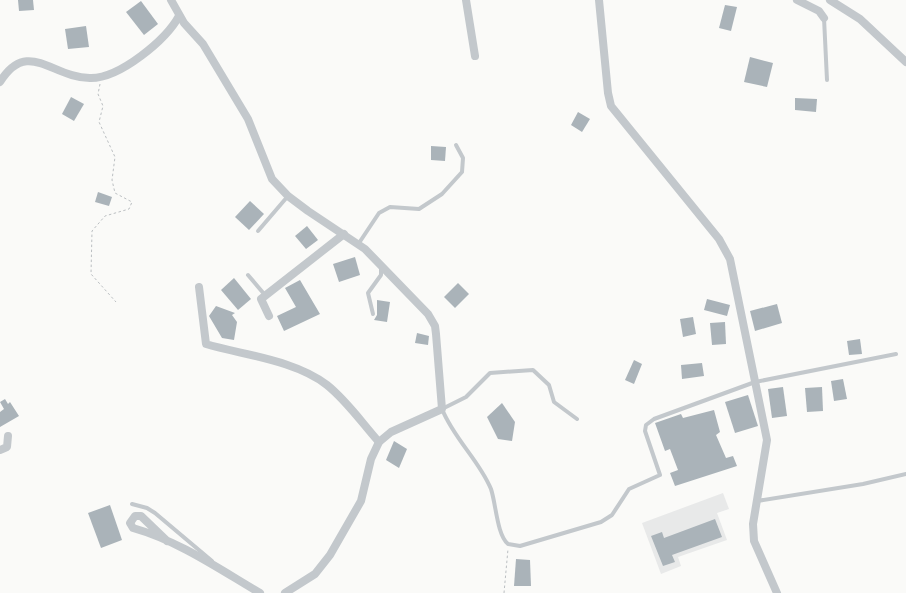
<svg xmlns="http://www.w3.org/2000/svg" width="906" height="593" font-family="Poppins,sans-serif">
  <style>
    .built { fill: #e8e9e9 }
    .building { fill: #aab3b9 }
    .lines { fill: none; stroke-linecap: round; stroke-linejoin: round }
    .path { stroke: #bbbfc2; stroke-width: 1; stroke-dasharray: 2.5 2.5; stroke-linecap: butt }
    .lane { stroke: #c3c8cc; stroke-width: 4 }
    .street { stroke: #c3c8cc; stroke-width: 8 }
  </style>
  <rect width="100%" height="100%" fill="#fafaf8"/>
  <polygon class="built" points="723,493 729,509 717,513 727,540 678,557 681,566 661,574 642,523"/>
  <g class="building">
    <polygon points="18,0 33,0 34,10 19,11"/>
    <polygon points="141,1 158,24 144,35 126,12"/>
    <polygon points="725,5 737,7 731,31 719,28"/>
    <polygon points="86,26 89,47 68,49 65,29"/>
    <polygon points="750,57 773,63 767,87 744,82"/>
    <polygon points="71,97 84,104 74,121 62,114"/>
    <polygon points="795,98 817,99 816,112 795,110"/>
    <polygon points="578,112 590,119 582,132 571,125"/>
    <polygon points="431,146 446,147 445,161 431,160"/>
    <polygon points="98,192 112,197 109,206 95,202"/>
    <polygon points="250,201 264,214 249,230 235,217"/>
    <polygon points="307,226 318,240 306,249 295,236"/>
    <polygon points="355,257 360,275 339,282 333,264"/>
    <polygon points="234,278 251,299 238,310 221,290"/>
    <polygon points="300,280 320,314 284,331 277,316 296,307 285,288"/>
    <polygon points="458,283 469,294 455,308 444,297"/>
    <polygon points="707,299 730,305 727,316 704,310"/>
    <polygon points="377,300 390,302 387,322 374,320 377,315"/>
    <polygon points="777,304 782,323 755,331 750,311"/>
    <polygon points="216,306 235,313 232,315 237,322 234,340 222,338 209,316"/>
    <polygon points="693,317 696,334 683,337 680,319"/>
    <polygon points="725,322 726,344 712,345 710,323"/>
    <polygon points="417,333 429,336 428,345 415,343"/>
    <polygon points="860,339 862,354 849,355 847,341"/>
    <polygon points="634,360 642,364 634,384 625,380"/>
    <polygon points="702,363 704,376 682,379 681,365"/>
    <polygon points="843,379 847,399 834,401 831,381"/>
    <polygon points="783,387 787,416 772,418 768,389"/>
    <polygon points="822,387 823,411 807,412 805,388"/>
    <polygon points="748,395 758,426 735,433 725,402"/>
    <polygon points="5,399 8,404 10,402 19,416 0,427 0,412 4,409 0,402"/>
    <polygon points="502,403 515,422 512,441 498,439 487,417"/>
    <polygon points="714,410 720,432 716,435 726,458 733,456 737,466 675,486 670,473 678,470 670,449 665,451 655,423 681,414 683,418"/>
    <polygon points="394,441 407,449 399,468 386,460"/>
    <polygon points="110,505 122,540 101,548 88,513"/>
    <polygon points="715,519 722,537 672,555 675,562 663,566 651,536 662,532 664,538"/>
    <polygon points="516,559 530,560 531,586 514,586"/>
  </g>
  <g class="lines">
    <g class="path">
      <polyline points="100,84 98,94 103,106 99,122 115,157 112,180 115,193 132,202 129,209 105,216 92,231 91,274 116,302"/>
      <polyline points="504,593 508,549"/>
    </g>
    <g class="lane">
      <polyline points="824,18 827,80"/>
      <polyline points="258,231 288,196"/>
      <polyline points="359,243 379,213 390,207 419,209 442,194 462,172 463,158 456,145"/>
      <polyline points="248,275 265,295"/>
      <polyline points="373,314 368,293 381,275 381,268"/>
      <path d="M 577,419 L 554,402 L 549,385 L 533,370 L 490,373 L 466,397 L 442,409 C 454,439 479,460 491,489 C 496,504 497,535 508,544 L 520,546 L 601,522 L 612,515 L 629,489 L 660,475 L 645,431 L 646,425 L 654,419 L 755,382 L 896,354"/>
      <polyline points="757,501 863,484 906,474"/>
      <polyline points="132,504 147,508 155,513 212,561"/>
    </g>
    <g class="street">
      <polyline points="171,0 184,23 203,44 248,119 272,179 288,196 308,211 365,249 428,314 435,326 436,334 442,409 391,432 379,442 371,459 361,501 330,555 315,574 285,593"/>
      <polyline points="466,0 475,56"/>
      <polyline points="599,0 608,93 611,106 719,239 730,259 767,440 753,524 754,541 777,593"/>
      <polyline points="797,0 819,11 824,18"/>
      <polyline points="830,0 860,19 906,62"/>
      <path d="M 0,82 C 28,37 53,79 91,78 C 120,78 166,40 179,16"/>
      <path d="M 199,287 L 206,344 C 243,355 295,360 327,385 C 347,401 362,423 379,442"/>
      <polyline points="269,316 261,299 344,234"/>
      <polyline points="0,450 7,447 8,436"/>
      <path d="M 167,541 L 141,516 L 135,516 L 130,523 L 133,528 C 179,541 219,569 260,593"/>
    </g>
  </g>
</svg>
